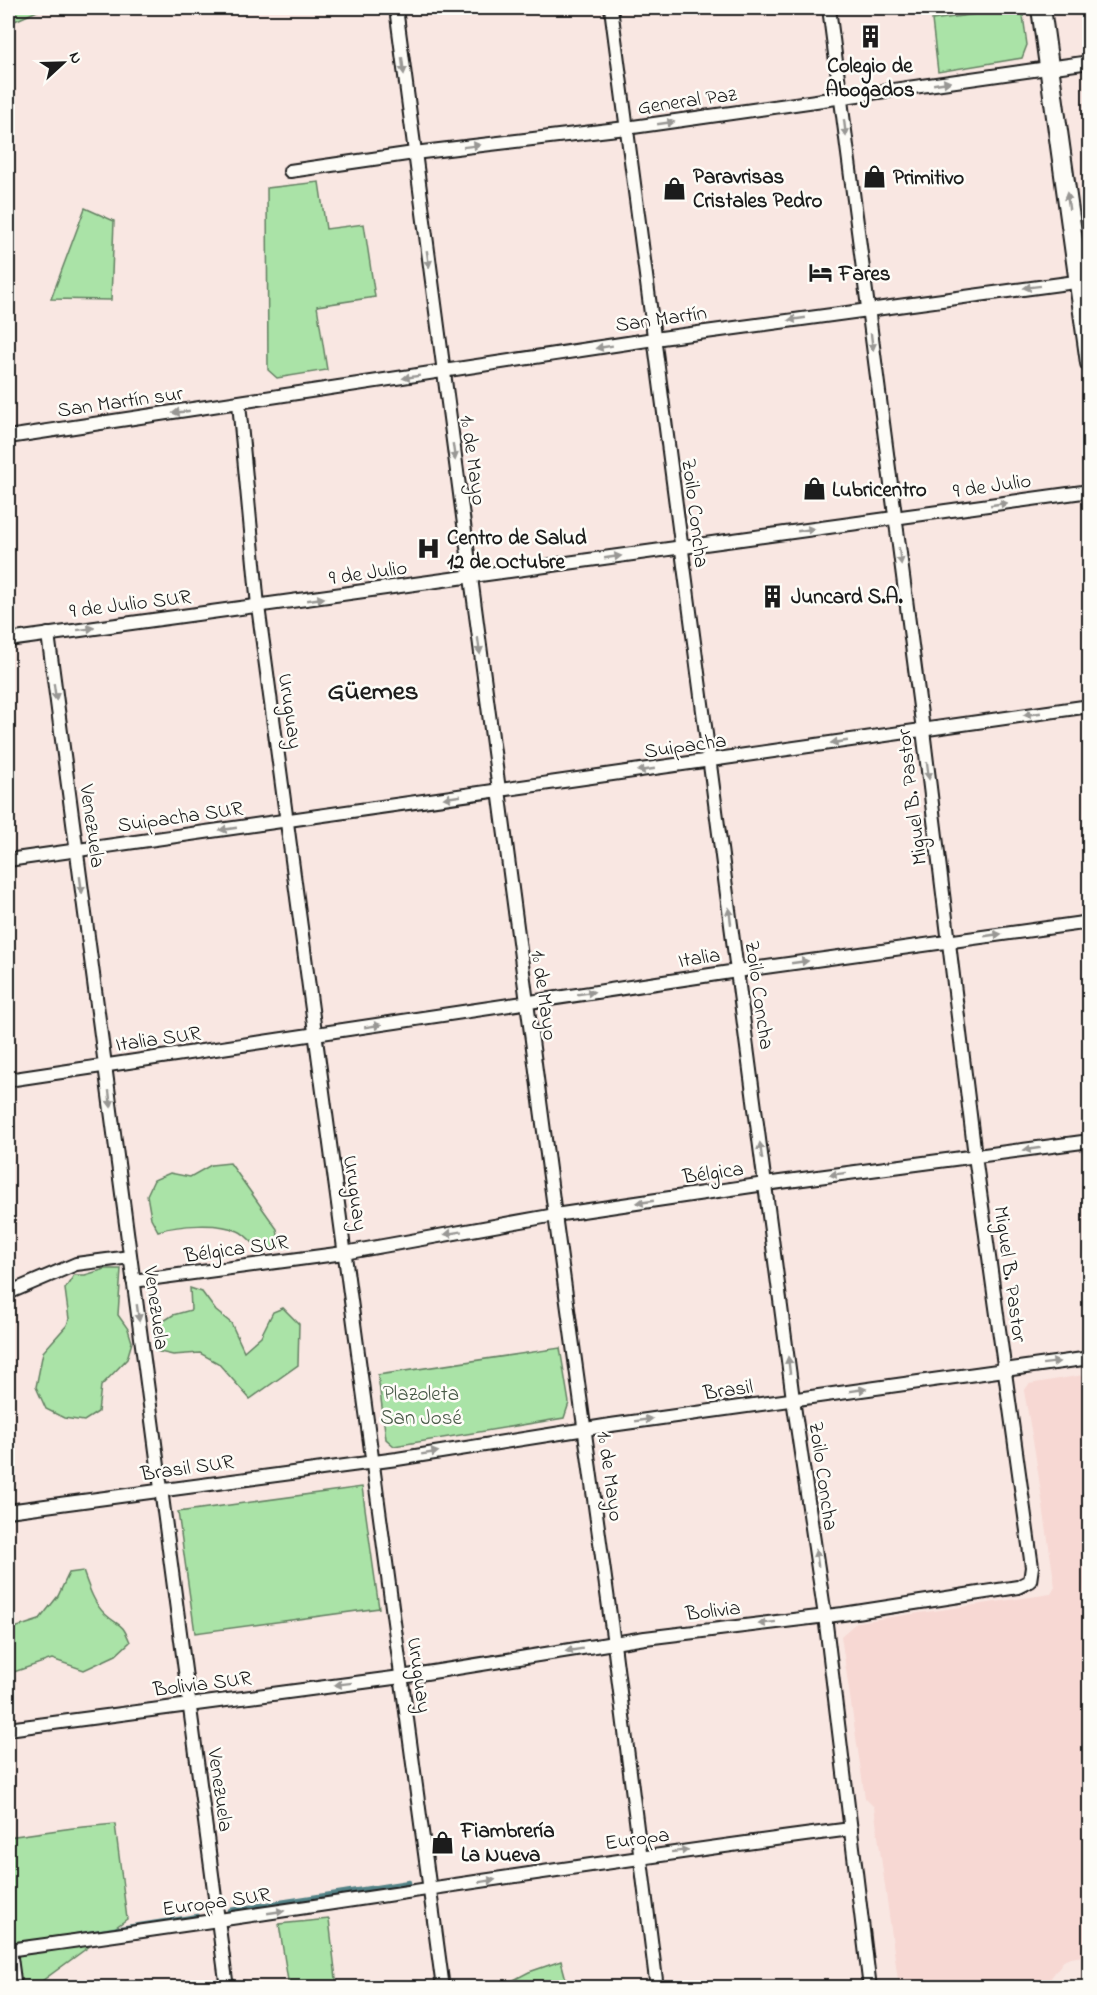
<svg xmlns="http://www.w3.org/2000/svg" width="1097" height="1995" font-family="'Indie Flower',sans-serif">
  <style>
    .built { fill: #f7d8d3 }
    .green { fill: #aae3a7; stroke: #638062; stroke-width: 1.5 }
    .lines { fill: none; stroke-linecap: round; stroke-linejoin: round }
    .stream { stroke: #538387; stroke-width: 4.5 }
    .street-casing { stroke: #1c1c1c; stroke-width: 16 }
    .secondary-casing { stroke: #1c1c1c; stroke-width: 22 }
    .street { stroke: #fdfcf7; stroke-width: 12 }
    .secondary { stroke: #fdfcf7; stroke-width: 18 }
    .oneway { fill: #989794 }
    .labels { text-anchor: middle; stroke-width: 5; stroke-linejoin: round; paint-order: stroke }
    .poi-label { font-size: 21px; font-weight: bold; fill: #1c1c1c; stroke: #fdfcf7; text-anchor: start }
    .street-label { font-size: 21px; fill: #1c1c1c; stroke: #fdfcf7 }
    .park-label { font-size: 21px; fill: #475846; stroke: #fdfcf7 }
    .district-label { font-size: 27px; font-weight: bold; fill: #1c1c1c; stroke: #fdfcf7 }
  </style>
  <rect width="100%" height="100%" fill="#f9e7e2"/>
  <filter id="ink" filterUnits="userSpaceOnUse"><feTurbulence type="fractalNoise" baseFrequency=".0167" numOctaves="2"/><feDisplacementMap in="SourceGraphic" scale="12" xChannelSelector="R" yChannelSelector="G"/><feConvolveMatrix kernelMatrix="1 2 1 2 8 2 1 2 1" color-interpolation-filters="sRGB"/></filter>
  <g filter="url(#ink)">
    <polygon class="built" points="1089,1374 1089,1955 1065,1959 1044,1987 899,1987 874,1807 865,1798 841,1636 857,1622 1051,1594 1055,1587 1035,1452 1024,1391 1029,1384"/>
    <g class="green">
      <polygon points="8,8 44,8 8,24"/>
      <polygon points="1022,8 1027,45 1022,58 938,72 932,20"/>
      <polygon points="319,182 326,229 364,224 375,297 317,306 327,370 277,378 268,370 267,188"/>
      <polygon points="85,208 114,221 111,300 51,299"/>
      <path d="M 230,1163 L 277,1229 L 280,1247 L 260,1250 C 253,1244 246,1234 238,1231 C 218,1222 179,1225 158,1231 L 151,1218 L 147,1195 L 154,1180 L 170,1173 L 190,1177 L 211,1165 Z"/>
      <polygon points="105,1269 121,1269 118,1315 128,1329 132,1342 127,1359 101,1386 98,1412 84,1421 64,1418 46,1409 36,1387 43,1352 67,1325 69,1319 65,1289 74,1275 85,1275"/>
      <polygon points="190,1288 202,1292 216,1311 231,1323 244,1351 261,1336 273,1312 283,1308 299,1324 298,1365 250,1399 218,1363 200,1353 173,1355 155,1351 159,1324 173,1315 191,1310"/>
      <polygon points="560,1348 569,1403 564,1418 394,1446 386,1439 378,1375"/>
      <polygon points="362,1487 379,1608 195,1633 178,1512"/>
      <path d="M 83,1571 C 88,1585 94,1604 105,1614 C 120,1628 121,1620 130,1642 L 116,1655 L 84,1670 L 52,1659 L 8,1674 L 8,1630 L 39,1620 L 58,1596 L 69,1573 Z"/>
      <polygon points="115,1824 127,1919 42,1981 40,1987 8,1987 8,1837 73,1828"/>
      <polygon points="329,1919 337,1987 289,1987 279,1924"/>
      <polygon points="561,1961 568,1987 500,1987 529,1972"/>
    </g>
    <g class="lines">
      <g class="stream">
        <polyline points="230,1910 409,1882"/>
        <polyline points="76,1935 198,1916"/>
      </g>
      <defs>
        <g id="street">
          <polyline points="396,8 555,1215 614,1644 657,1988"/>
          <polyline points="611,8 793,1399 825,1616 870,1988"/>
          <polyline points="290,171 414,153 626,128 1090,62"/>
          <polyline points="239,403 258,606 443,1988"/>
          <polyline points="8,437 654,339 1090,280"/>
          <polyline points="48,634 227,1988"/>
          <polyline points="8,640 1090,491"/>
          <polyline points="8,860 1090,706"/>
          <polyline points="8,1080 737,971 1090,922"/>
          <polyline points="133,1281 344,1253 555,1215 765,1184 1090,1141"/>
          <polyline points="8,1293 76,1264 130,1257"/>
          <polyline points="8,1511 397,1459 611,1425 1090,1358"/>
          <polyline points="8,1729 401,1677 645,1638 843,1614 1018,1587 1030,1581 1032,1567 975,1156 923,730 829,8"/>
          <polyline points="8,1945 10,1950 15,1988"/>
          <path d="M 8,1950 C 289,1912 569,1865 851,1829"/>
        </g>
        <polyline id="secondary" points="1041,8 1090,363"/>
      </defs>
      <use href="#street" class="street-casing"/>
      <use href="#secondary" class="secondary-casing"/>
      <use href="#street" class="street"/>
      <use href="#secondary" class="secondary"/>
    </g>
    <defs><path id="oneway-solid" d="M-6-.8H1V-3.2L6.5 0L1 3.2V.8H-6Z" transform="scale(1.5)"/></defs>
    <g class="oneway">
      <use href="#oneway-solid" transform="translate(403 66) rotate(83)"/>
      <use href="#oneway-solid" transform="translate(942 83) rotate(-8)"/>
      <use href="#oneway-solid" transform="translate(666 123) rotate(-8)"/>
      <use href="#oneway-solid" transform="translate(845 128) rotate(83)"/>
      <use href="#oneway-solid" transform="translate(472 146) rotate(-7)"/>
      <use href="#oneway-solid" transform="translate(1068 201) rotate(-98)"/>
      <use href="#oneway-solid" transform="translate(428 259) rotate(82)"/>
      <use href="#oneway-solid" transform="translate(1032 287) rotate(173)"/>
      <use href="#oneway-solid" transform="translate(797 319) rotate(172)"/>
      <use href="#oneway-solid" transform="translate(872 342) rotate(83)"/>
      <use href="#oneway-solid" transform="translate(604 347) rotate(171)"/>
      <use href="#oneway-solid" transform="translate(411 377) rotate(171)"/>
      <use href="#oneway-solid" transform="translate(181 412) rotate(172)"/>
      <use href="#oneway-solid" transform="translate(454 452) rotate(82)"/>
      <use href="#oneway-solid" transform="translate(999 504) rotate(-8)"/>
      <use href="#oneway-solid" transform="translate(806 530) rotate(-8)"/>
      <use href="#oneway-solid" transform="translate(900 556) rotate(82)"/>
      <use href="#oneway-solid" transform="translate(613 557) rotate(-8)"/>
      <use href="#oneway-solid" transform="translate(316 599) rotate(-8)"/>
      <use href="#oneway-solid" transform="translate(86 629) rotate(-7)"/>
      <use href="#oneway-solid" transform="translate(479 646) rotate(82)"/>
      <use href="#oneway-solid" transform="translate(55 692) rotate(82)"/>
      <use href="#oneway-solid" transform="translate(1032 714) rotate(172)"/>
      <use href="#oneway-solid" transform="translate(839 742) rotate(172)"/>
      <use href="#oneway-solid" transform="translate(646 770) rotate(172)"/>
      <use href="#oneway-solid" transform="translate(928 771) rotate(83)"/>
      <use href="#oneway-solid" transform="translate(452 797) rotate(172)"/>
      <use href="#oneway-solid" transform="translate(228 829) rotate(172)"/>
      <use href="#oneway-solid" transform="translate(81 885) rotate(82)"/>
      <use href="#oneway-solid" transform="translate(730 916) rotate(-97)"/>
      <use href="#oneway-solid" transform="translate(993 935) rotate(-8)"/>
      <use href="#oneway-solid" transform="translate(800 962) rotate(-8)"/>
      <use href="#oneway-solid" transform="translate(586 993) rotate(-9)"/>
      <use href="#oneway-solid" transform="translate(373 1026) rotate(-9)"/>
      <use href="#oneway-solid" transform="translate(110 1099) rotate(83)"/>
      <use href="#oneway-solid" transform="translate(1032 1149) rotate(172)"/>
      <use href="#oneway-solid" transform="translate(761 1151) rotate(-98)"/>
      <use href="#oneway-solid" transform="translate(838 1174) rotate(173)"/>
      <use href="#oneway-solid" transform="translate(645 1202) rotate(172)"/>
      <use href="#oneway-solid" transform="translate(453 1233) rotate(170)"/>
      <use href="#oneway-solid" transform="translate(138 1313) rotate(82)"/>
      <use href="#oneway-solid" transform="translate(1051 1363) rotate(-7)"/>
      <use href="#oneway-solid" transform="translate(789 1365) rotate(-97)"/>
      <use href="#oneway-solid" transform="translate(858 1390) rotate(-8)"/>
      <use href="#oneway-solid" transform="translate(644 1420) rotate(-8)"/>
      <use href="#oneway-solid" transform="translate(430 1453) rotate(-9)"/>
      <use href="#oneway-solid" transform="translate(817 1558) rotate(-98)"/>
      <use href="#oneway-solid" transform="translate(767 1623) rotate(173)"/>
      <use href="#oneway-solid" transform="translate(574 1650) rotate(171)"/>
      <use href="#oneway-solid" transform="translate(343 1684) rotate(173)"/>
      <use href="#oneway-solid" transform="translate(680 1851) rotate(-7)"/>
      <use href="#oneway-solid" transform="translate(487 1881) rotate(-9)"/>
      <use href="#oneway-solid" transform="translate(276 1912) rotate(-8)"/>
    </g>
  </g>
  <defs>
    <symbol id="building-bare" viewBox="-9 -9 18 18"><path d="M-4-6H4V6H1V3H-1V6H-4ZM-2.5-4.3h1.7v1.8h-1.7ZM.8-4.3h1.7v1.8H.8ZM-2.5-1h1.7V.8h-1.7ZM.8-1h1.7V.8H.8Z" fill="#1c1c1c" stroke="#fdfcf7" stroke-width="2.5" paint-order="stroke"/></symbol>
    <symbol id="shop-bare" viewBox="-9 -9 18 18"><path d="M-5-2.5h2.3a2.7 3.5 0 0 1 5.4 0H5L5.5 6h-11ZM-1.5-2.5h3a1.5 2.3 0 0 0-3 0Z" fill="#1c1c1c" stroke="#fdfcf7" stroke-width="2.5" paint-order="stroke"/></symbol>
    <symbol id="hotel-bare" viewBox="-9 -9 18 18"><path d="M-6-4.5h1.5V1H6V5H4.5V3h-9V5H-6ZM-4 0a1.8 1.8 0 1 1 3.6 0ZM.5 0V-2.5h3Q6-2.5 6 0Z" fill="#1c1c1c" stroke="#fdfcf7" stroke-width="2.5" paint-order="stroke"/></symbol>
    <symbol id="hospital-bare" viewBox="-9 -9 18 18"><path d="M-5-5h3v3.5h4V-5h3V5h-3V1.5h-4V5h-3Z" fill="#1c1c1c" stroke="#fdfcf7" stroke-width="2.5" paint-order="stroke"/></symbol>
  </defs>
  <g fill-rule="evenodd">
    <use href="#building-bare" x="854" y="20" width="33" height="33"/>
    <use href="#shop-bare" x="858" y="160" width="33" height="33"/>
    <use href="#shop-bare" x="658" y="172" width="33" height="33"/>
    <use href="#hotel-bare" x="804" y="256" width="33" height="33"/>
    <use href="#shop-bare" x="798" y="472" width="33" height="33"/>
    <use href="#hospital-bare" x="412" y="532" width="33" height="33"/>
    <use href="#building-bare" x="756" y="580" width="33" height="33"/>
    <use href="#shop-bare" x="426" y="1826" width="33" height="33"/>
  </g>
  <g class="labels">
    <g class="poi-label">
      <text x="870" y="72" text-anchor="middle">Colegio de<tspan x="870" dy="24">Abogados</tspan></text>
      <text x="693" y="183">Paravrisas<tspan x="693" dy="24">Cristales Pedro</tspan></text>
      <text x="893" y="184">Primitivo</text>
      <text x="839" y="280">Fares</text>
      <text x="832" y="496">Lubricentro</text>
      <text x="447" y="544">Centro de Salud<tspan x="447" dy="24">12 de Octubre</tspan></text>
      <text x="791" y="603">Juncard S.A.</text>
      <text x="461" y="1837">Fiambrería<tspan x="461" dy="24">La Nueva</tspan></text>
    </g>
    <g class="street-label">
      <text transform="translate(687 100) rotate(-8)" y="7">General Paz</text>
      <text transform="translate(661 318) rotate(-8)" y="7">San Martín</text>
      <text transform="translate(120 401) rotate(-8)" y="7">San Martín sur</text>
      <text transform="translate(474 460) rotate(82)" y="7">1º de Mayo</text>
      <text transform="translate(992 485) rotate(-8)" y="7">9 de Julio</text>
      <text transform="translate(696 513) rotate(83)" y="7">Zoilo Concha</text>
      <text transform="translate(368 572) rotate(-8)" y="7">9 de Julio</text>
      <text transform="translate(130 603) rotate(-7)" y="7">9 de Julio SUR</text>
      <text transform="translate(291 711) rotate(82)" y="7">Uruguay</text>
      <text transform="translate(685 745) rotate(-8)" y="7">Suipacha</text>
      <text transform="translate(911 797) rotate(-97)" y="7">Miguel B. Pastor</text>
      <text transform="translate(180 816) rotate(-8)" y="7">Suipacha SUR</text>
      <text transform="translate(93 826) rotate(82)" y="7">Venezuela</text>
      <text transform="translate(699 957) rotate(-9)" y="7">Italia</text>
      <text transform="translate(545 995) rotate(82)" y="7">1º de Mayo</text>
      <text transform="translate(760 995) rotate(82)" y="7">Zoilo Concha</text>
      <text transform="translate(158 1038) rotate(-8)" y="7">Italia SUR</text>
      <text transform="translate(713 1172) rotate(-8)" y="7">Bélgica</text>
      <text transform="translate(356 1193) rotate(82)" y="7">Uruguay</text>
      <text transform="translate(236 1248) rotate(-8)" y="7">Bélgica SUR</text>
      <text transform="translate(1011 1274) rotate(82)" y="7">Miguel B. Pastor</text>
      <text transform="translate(157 1308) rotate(82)" y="7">Venezuela</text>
      <text transform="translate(728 1389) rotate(-8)" y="7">Brasil</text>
      <text transform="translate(187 1467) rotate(-8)" y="7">Brasil SUR</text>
      <text transform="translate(611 1476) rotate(82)" y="7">1º de Mayo</text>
      <text transform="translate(824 1476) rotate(82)" y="7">Zoilo Concha</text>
      <text transform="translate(713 1610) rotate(-7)" y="7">Bolivia</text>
      <text transform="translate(420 1675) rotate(82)" y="7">Uruguay</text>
      <text transform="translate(202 1683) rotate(-7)" y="7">Bolivia SUR</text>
      <text transform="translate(221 1790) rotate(82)" y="7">Venezuela</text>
      <text transform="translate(637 1838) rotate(-8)" y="7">Europa</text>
      <text transform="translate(216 1901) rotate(-8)" y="7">Europa SUR</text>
    </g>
    <g class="park-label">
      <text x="421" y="1400">Plazoleta<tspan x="421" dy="24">San José</tspan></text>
    </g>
    <g class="district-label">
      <text x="373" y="699">Güemes</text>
    </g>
  </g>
  <rect width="1097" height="1995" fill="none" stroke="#fdfcf7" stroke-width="30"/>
  <rect x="15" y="15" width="1067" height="1965" fill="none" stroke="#1c1c1c" stroke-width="2" filter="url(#ink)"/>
  <g transform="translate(63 63) rotate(68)" stroke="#fdfcf7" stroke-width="4.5" paint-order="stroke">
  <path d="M0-4.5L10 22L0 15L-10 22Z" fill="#1c1c1c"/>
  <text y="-9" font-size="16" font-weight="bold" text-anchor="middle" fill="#1c1c1c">N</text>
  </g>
</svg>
